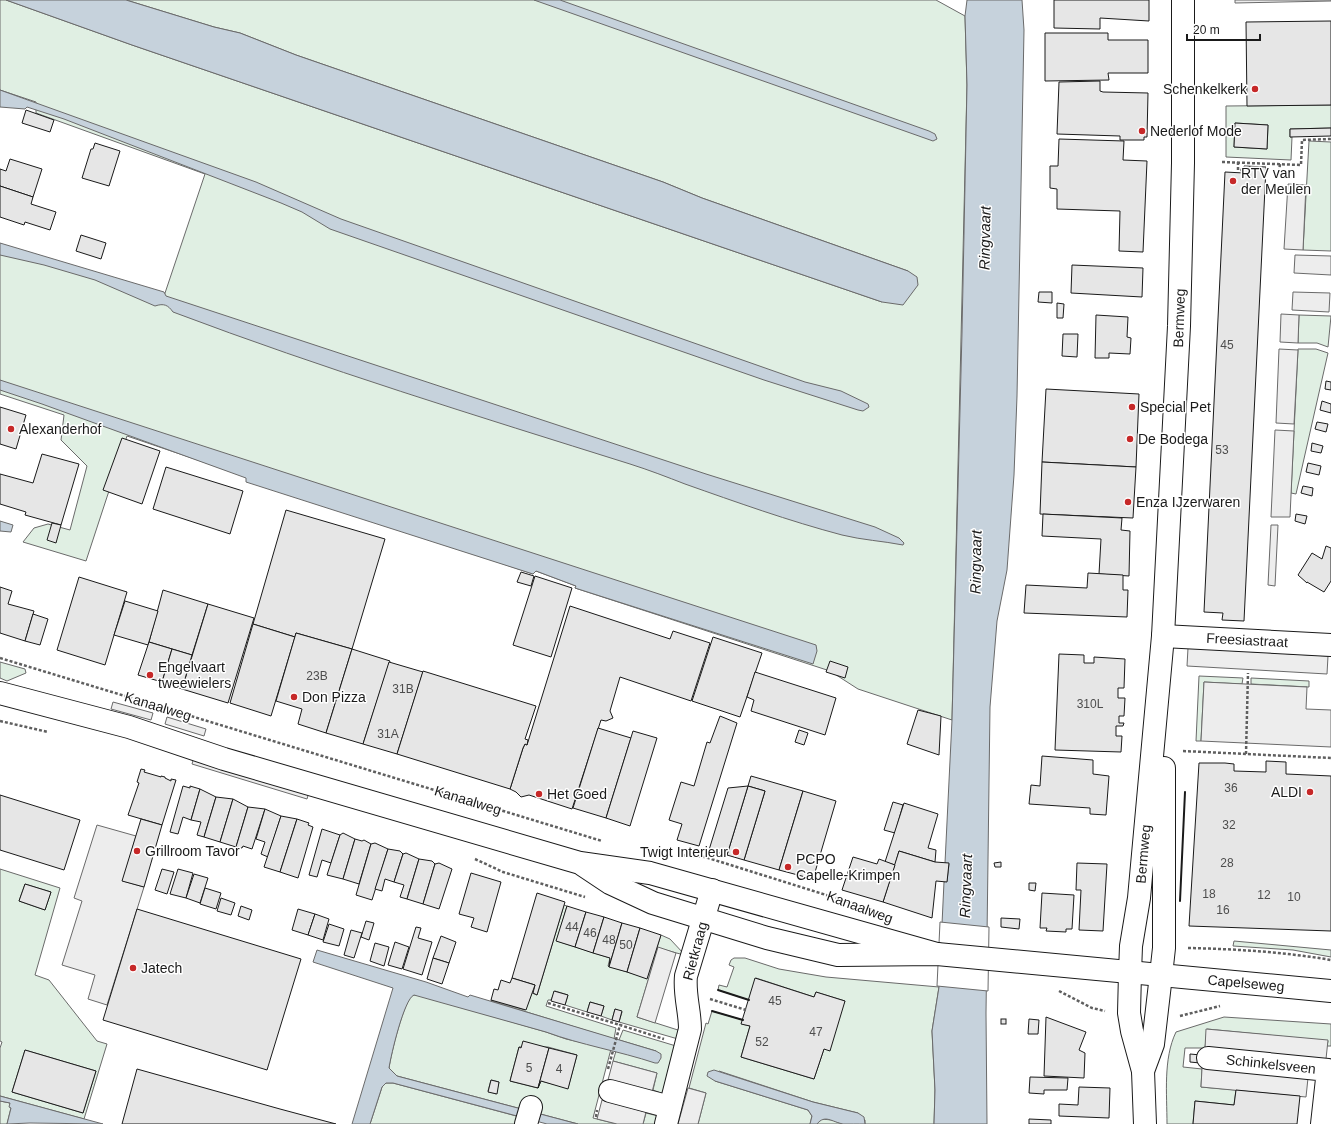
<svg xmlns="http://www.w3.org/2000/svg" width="1331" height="1124" font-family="Helvetica,sans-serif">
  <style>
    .green { fill: #e0efe3; stroke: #6a6a6a; fill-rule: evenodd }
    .parking { fill: #ededed; stroke: #6a6a6a }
    .water { fill: #c6d2dc; stroke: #6a6a6a }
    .pier { fill: #fff; stroke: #6a6a6a }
    .building { fill: #e6e6e6; stroke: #1a1a1a }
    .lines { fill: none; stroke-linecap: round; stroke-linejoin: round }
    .street-casing { stroke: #1a1a1a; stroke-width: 24 }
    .secondary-casing { stroke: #1a1a1a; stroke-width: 24 }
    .path { stroke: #5f5f5f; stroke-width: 2.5; stroke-dasharray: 3 2; stroke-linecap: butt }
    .street { stroke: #fff; stroke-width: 22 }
    .secondary { stroke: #fff; stroke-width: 22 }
    .wall { stroke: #1a1a1a; stroke-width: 2 }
    .poi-dot { fill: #c62828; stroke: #fff; stroke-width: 1.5 }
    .labels { text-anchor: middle; stroke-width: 3; stroke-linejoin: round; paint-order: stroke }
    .number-label { font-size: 12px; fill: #4d4d4d }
    .poi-label { font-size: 14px; fill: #1a1a1a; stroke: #fff; text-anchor: start }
    .street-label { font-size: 14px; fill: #1a1a1a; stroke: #fff }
    .water-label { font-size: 15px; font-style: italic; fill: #1a1a1a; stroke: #fff }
  </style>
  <rect width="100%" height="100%" fill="#fff"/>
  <g class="green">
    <polygon points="0,0 6,0 132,45 882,302 908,271 702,198 663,182 296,55 240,33 214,27 126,0 936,0 965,16 967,85 952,720 858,689 830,671 575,588 576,586 536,571 533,574 127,436 86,561 23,542 34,528 48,524 70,530 87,466 61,440 64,415 0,394 0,250 163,299 205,174 36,113 36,102 0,90"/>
    <path d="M 1331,105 L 1331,128 L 1290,129 L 1290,137 L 1292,137 L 1291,160 L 1226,157 L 1226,106 ZM 1235,123 L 1268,125 L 1267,149 L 1234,147 Z"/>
    <polygon points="1309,141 1331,142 1331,251 1303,250"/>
    <polygon points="1299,315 1331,316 1328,347 1317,343 1298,343"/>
    <polygon points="1298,349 1316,349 1328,353 1296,494 1291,493"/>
    <polygon points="0,662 25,669 26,673 7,681 0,678"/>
    <polygon points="1199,676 1243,678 1242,684 1204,682 1201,741 1196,741"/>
    <polygon points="1251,678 1309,681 1309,687 1251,684"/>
    <path d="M 0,869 L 60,888 L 35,975 L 49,980 L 97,1041 L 107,1044 L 84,1119 L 0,1096 L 0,1048 L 2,1042 L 0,1041 ZM 25,884 L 51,892 L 45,910 L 19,901 ZM 25,1050 L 96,1071 L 83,1113 L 12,1092 Z"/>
    <polygon points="564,905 567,906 557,941 610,958 608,966 647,978 661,935 670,939 684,954 684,955 658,948 637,1017 681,1031 678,1039 619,1022 622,1012 615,1009 612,1020 601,1016 604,1006 590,1002 587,1012 565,1005 568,995 555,991 551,1000 548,1000 546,1006 616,1028 614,1039 491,1001 491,1000 525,1010 532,993 537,995"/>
    <polygon points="1234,941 1331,950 1331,957 1293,950 1233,946"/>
    <polygon points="734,958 745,958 779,969 826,977 939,987 932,1031 935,1090 934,1124 865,1124 865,1120 858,1113 813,1102 719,1071 715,1081 808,1110 812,1116 810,1124 698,1124 706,1093 689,1088 706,1023 708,1024 712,1011 743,1020 742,1024 750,1026 741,1057 814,1079 824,1049 845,1001 816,992 814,997 756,978 749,1000 718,990 719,985 727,987 734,967 729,965 731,960"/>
    <path d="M 412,995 L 420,995 L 546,1032 L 566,1039 L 611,1049 L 593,1118 L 617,1124 L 578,1124 L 397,1076 L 389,1068 C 391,1053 403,1005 412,995 ZM 519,1047 L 548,1047 L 577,1055 L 568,1088 L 541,1081 L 538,1088 L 510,1081 ZM 491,1080 L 499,1082 L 496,1094 L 488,1091 Z"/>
    <path d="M 1224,1017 L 1331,1024 L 1331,1046 L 1327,1046 L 1328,1041 L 1207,1029 L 1205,1048 L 1185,1048 L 1183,1067 L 1202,1069 L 1201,1087 L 1236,1090 L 1234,1105 L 1195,1101 L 1193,1124 L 1167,1124 C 1167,1094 1163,1059 1176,1032 Z"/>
    <polygon points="623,1030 676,1046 664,1094 653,1090 657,1073 613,1061 616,1051 656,1051 619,1040"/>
    <polygon points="385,1083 393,1083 520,1117 518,1124 370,1124 382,1087"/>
    <polygon points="0,1101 10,1103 11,1108 7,1124 0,1124"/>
    <polygon points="646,1113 658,1116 655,1124 643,1124"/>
    <polygon points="821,1119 832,1120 843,1124 817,1124"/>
  </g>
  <g class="parking">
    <polygon points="1235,0 1331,0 1331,1 1235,3"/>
    <polygon points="1288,184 1306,185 1303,250 1284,249"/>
    <polygon points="1295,255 1331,256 1331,275 1294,273"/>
    <polygon points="1293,292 1330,293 1329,312 1292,310"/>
    <polygon points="1281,314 1299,315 1298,343 1280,342"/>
    <polygon points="1279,349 1298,350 1294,424 1276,423"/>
    <polygon points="1275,430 1294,431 1290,517 1271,517"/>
    <polygon points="1271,525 1278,525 1275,586 1268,585"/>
    <polygon points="1188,648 1328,656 1327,674 1187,666"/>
    <polygon points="1204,682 1307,687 1306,709 1331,710 1331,747 1201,741"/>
    <polygon points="113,702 153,713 151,720 111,709"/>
    <polygon points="167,717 206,729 204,736 165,724"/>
    <polygon points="194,757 309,792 307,799 192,764"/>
    <polygon points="97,825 136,836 123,881 144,887 107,1005 88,999 95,975 62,965 82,901 74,898"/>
    <polygon points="658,947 676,953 655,1023 637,1017"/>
    <polygon points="1206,1029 1328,1040 1326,1059 1205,1048"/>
    <polygon points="613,1061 657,1073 652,1092 608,1080"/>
    <polygon points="1202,1068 1308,1078 1306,1097 1201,1087"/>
    <polygon points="688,1088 706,1093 698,1124 678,1124"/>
    <polygon points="602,1100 646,1112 643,1124 617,1124 597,1119"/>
  </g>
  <g class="water">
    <polygon points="6,0 126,0 214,27 240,33 296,55 663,182 702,198 908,271 917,277 918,285 903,305 882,302 132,45"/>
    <polygon points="534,0 560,0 929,131 935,134 937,139 933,141"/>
    <polygon points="967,0 1022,0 1024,30 1017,396 1014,475 1007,570 997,621 990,707 986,1013 987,1124 934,1124 935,1090 932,1031 939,987 944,882 947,881 949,864 945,863 952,720 962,332 967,85 965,16"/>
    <polygon points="0,90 256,182 341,219 805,382 841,391 868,404 869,407 863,411 858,410 764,380 330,229 302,212 281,203 64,119 27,107 25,109 0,107"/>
    <path d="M 0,243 L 164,292 L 166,296 L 706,474 L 875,527 L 899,538 L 904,543 L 903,545 C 883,541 862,540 842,535 C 789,521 736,502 685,484 C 667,477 649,470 630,464 C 477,416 324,369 173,312 C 168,305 164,303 155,306 L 95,280 L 44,265 L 0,255 Z"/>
    <polygon points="0,380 816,645 817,651 813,664 575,588 576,586 536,571 533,574 246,482 246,478 42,404 0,390"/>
    <polygon points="0,521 13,525 11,532 0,531"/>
    <path d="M 317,950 L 426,982 L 468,997 L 470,995 L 656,1051 L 661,1054 L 661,1058 L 658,1063 L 655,1063 C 619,1051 581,1045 546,1032 L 414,995 C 404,999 391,1055 389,1068 L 397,1076 L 578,1124 L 547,1124 L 393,1083 L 386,1083 L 382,1087 L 370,1124 L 352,1124 L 393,988 L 313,962 Z"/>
    <path d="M 714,1070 L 813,1102 L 858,1113 L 864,1117 L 865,1124 C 858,1124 849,1124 843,1124 C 832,1122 825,1114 817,1124 L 810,1124 L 812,1116 L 808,1110 L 715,1081 L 707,1076 L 708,1072 Z"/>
    <polygon points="0,1096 11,1099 103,1124 30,1123 7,1124 11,1108 9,1107 10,1103 0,1101"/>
  </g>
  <polygon class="pier" points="940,922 989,927 988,991 937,986"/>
  <g class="building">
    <polygon points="1054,0 1149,0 1149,21 1100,18 1100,29 1054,28"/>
    <polygon points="1331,21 1331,105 1247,106 1246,22"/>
    <polygon points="1045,33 1108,33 1108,40 1148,40 1148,73 1108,73 1109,80 1045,81"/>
    <polygon points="1100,81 1100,91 1103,92 1148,93 1147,137 1144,137 1144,140 1120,140 1120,136 1057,134 1059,82"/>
    <polygon points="26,110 54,120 50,132 22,123"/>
    <polygon points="1235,123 1268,125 1267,149 1234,147"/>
    <polygon points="1331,128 1331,136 1290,137 1290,129"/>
    <polygon points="1059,139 1124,141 1123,160 1147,161 1143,252 1119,251 1120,211 1057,209 1057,189 1050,188 1050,166 1058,166"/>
    <polygon points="95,143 120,151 109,186 82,178 91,149 93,149"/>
    <polygon points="10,159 42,169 33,197 0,186 0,169 6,171"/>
    <polygon points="1244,166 1266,167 1244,621 1222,620 1223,613 1204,612 1225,172 1244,173"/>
    <polygon points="0,186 33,197 31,204 56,212 50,230 25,222 24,225 0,217"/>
    <polygon points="81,235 106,243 101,259 76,251"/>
    <polygon points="1072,265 1143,268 1142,297 1071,293"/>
    <polygon points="1039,292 1052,292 1052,303 1038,302"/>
    <polygon points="1057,303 1064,304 1063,318 1057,318"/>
    <polygon points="1096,315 1128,317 1127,337 1131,338 1130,354 1109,353 1109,358 1095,358"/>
    <polygon points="1063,334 1078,334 1077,357 1062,356"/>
    <polygon points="1326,381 1331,382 1331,390 1325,389"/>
    <polygon points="1046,389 1139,394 1136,467 1042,462"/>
    <polygon points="1322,401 1331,404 1331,413 1320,410"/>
    <polygon points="0,407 26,415 16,449 0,444"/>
    <polygon points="1317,422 1328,424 1326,432 1315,429"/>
    <polygon points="122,438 160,451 142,504 103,490"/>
    <polygon points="1312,443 1323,446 1321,453 1311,451"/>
    <polygon points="42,454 79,464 61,525 25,515 26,512 0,504 0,474 33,483"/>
    <polygon points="1042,462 1136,467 1133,518 1040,514"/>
    <polygon points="1308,463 1321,466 1319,475 1306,472"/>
    <polygon points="166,467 243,491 230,534 153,509"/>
    <polygon points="1303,486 1313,488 1312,496 1301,493"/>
    <polygon points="286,510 385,539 352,649 296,633 295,637 253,624"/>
    <polygon points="1043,514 1122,518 1121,530 1130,531 1129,576 1099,574 1101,539 1042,536"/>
    <polygon points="1296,514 1307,516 1305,524 1295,521"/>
    <polygon points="52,523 61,525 56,543 47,540"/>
    <polygon points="1326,546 1331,548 1331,581 1324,592 1307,582 1307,583 1298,575 1312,553 1322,559"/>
    <polygon points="521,572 534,576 531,586 517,582"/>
    <polygon points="1088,573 1123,575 1123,590 1128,590 1127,617 1024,613 1026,585 1087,588"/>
    <polygon points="535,576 572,588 551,657 513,645"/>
    <polygon points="79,577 127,592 105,665 57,650"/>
    <polygon points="0,587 12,591 8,604 34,611 25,641 0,633"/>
    <polygon points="163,590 208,604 192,655 149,642"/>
    <polygon points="125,601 158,611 148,645 114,635"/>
    <polygon points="208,604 254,618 228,703 182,689"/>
    <polygon points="570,606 670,639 673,631 710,643 691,701 620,677 610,711 613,718 606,721 601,720 572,809 529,795 521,797 516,792 510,789 523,748 525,744 527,745"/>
    <polygon points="33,614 48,619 40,645 25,641"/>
    <polygon points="253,624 295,637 271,716 230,703"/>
    <polygon points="296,633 352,649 326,733 298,724 302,709 276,701"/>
    <polygon points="713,637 762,653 740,717 692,701"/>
    <polygon points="149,642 172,649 162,682 138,675"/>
    <polygon points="172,649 192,655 182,689 162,682"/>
    <polygon points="352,649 390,661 363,744 326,733"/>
    <polygon points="1059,654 1084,655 1084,663 1094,663 1094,657 1125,659 1124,688 1118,688 1118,698 1125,698 1124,716 1119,716 1119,723 1124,723 1123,726 1116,726 1116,736 1122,736 1121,752 1055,750"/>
    <polygon points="830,661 848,667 845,678 826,672"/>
    <polygon points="389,662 423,672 397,754 363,744"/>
    <polygon points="423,671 536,706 525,739 528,740 527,745 525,744 523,748 510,789 397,754"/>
    <polygon points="755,672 836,698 825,735 751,711 754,700 747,697"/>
    <polygon points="918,710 941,716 939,755 907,744"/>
    <polygon points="720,716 737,723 699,846 677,840 682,824 669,820 681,782 694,786 707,742 710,743"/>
    <polygon points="598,728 631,738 606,818 573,808"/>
    <polygon points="799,730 808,733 804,745 795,742"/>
    <polygon points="633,731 657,738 630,826 606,818"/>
    <polygon points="1042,756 1093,760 1093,774 1109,776 1106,815 1090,814 1090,808 1029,804 1031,785 1040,786"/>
    <polygon points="1266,761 1286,762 1286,774 1331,776 1331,931 1189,926 1199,763 1225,763 1234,764 1234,771 1266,772"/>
    <polygon points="141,769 145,770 144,772 161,777 161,776 165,777 165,778 171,781 171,779 176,780 162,825 128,815 139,783 137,782"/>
    <polygon points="751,776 803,791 779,870 744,860 765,791 748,786"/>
    <polygon points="183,786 190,788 190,786 200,789 191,820 183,817 178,834 170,832"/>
    <polygon points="748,786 765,791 744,860 727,855"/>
    <polygon points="748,786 727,855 709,850 728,788"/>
    <polygon points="200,789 216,797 204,837 197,835 201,822 191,820"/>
    <polygon points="803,791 836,801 813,879 779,870"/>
    <polygon points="0,795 80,820 64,870 0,850"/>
    <polygon points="216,797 233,799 220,842 204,837"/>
    <polygon points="233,799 248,807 236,847 220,842"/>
    <polygon points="893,802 903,805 895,833 884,830"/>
    <polygon points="904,803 938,814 928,848 936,850 935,862 899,851 895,865 885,862"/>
    <polygon points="248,807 265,809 252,849 243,846 242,848 236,847"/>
    <polygon points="265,809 281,816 268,857 261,854 265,842 256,839"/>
    <polygon points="281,816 297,819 280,872 264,867"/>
    <polygon points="141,819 162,825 144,887 122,881"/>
    <polygon points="297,819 309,823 308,825 313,827 298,878 280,872"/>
    <polygon points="322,829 340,835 331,863 322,860 317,877 309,875"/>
    <polygon points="343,833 355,839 343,879 327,875 340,835"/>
    <polygon points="355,839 362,841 364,840 371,844 359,884 343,879"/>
    <polygon points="375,843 388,849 372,900 356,895 371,844"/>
    <polygon points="388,849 400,851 403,854 394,882 385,879 382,891 375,889"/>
    <polygon points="899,851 935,862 949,863 947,882 936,881 932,918 883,902"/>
    <polygon points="406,853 419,859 407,899 400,897 404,885 394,882 403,854"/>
    <polygon points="853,857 877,864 879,859 895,865 883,902 842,890"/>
    <polygon points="419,859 432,861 435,864 423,904 407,899"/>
    <polygon points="1001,862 1001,867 995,867 994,863"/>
    <polygon points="439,863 452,869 439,909 423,904 435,864"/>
    <polygon points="1077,863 1107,864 1103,931 1079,930 1081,890 1076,890"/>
    <polygon points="162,869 174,872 167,894 155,890"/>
    <polygon points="178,869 193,873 186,898 170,894"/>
    <polygon points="471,873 501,882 487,932 471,927 474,918 459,914"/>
    <polygon points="194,874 208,878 200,903 186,898"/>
    <polygon points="1029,883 1036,883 1035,891 1029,890"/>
    <polygon points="25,884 51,892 45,910 19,901"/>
    <polygon points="205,888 221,893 216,909 200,904"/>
    <polygon points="537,893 565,902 537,995 533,993 535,985 512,978"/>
    <polygon points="1042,893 1074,895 1072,929 1066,929 1066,932 1046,931 1047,928 1040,928"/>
    <polygon points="221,898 235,903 231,915 217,911"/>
    <polygon points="241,906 252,910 249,920 238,916"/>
    <polygon points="567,906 586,912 575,947 556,941"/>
    <polygon points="137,909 301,959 267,1070 103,1020"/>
    <polygon points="298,909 315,914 308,935 292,930"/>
    <polygon points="586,912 604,917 593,953 575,947"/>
    <polygon points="315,914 329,919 323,940 308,935"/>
    <polygon points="604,917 622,923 609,967 610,958 593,953"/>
    <polygon points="1001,918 1020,919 1019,929 1001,927"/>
    <polygon points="366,921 374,923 369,940 361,937"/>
    <polygon points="622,923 640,928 627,972 609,967"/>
    <polygon points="329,924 344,929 339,946 323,942"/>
    <polygon points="416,927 421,928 418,938 432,942 422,975 403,969"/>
    <polygon points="640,928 661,935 647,979 627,972"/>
    <polygon points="351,930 362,933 354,958 344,955"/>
    <polygon points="441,936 456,942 449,963 433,958"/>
    <polygon points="395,942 409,947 402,969 388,965"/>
    <polygon points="375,943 389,947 384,966 370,961"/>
    <polygon points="433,958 449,963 442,984 427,979"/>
    <polygon points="512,978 535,985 526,1010 491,1000 494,989 498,990 501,980 510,983"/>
    <polygon points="755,978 814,997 816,992 845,1001 830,1051 824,1049 814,1079 741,1057 750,1026 741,1024"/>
    <polygon points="554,991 568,995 565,1005 551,1001"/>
    <polygon points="590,1002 604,1006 601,1016 587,1012"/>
    <polygon points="615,1009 622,1011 619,1022 612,1020"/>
    <polygon points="1046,1017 1086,1032 1079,1050 1085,1053 1084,1078 1044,1076"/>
    <rect x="1001" y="1019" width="5" height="5"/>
    <polygon points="1029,1019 1039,1020 1038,1034 1028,1034"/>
    <polygon points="523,1041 549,1048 538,1088 510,1081 519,1047 521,1048"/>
    <polygon points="549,1048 577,1055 568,1089 541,1081 538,1088"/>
    <polygon points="25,1050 96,1071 83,1113 12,1092"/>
    <polygon points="1190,1054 1201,1055 1200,1063 1190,1062"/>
    <polygon points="137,1069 280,1109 336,1124 122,1124"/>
    <polygon points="1030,1077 1068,1078 1067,1090 1044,1090 1044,1094 1029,1093"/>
    <polygon points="491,1080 499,1082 497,1094 488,1092"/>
    <polygon points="1079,1087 1110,1088 1109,1118 1059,1116 1059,1104 1078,1105"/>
    <polygon points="1236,1090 1300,1096 1297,1124 1193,1124 1195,1101 1234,1105"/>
    <polygon points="1029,1119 1051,1120 1051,1124 1029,1124"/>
  </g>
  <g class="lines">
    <defs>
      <g id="street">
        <polyline points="1163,636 1331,645"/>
        <polyline points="1130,973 1129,1013 1132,1031 1143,1071 1145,1124"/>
        <polyline points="1208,1058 1328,1070 1322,1124"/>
        <polyline points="1143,1071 1153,1044 1161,975"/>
        <polyline points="610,1091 670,1107"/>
        <polyline points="526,1124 531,1107"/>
        <path d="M 666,1124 L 690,1029 C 690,1011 684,994 686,976 L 712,890"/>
      </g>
      <g id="secondary">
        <polyline points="0,693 129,727 224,759 580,863 650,873 937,954"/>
        <polyline points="583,865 610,883 653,903 767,938 838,955 937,954 1331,991"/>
        <polyline points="1130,973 1131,946 1139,898 1163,636 1179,326 1183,163 1183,0"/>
        <polyline points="1161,975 1164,948 1164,768"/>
      </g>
    </defs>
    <use href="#street" class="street-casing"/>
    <use href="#secondary" class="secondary-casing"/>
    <g class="path">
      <polyline points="1222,89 1247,89"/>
      <polyline points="1222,162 1301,165 1302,140 1331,139"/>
      <polyline points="1238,162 1238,170 1244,170"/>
      <polyline points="1279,172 1280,164"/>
      <polyline points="0,658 602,841"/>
      <polyline points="0,721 48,732"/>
      <polyline points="1183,751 1331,758"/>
      <polyline points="1246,754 1248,673"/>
      <polyline points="677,855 705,857 874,910"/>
      <polyline points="475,859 503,872 585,897"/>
      <path d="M 1188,948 C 1236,949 1284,952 1331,960"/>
      <polyline points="1059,991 1092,1008 1105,1011"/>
      <polyline points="710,999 746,1010"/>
      <polyline points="548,1003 620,1025"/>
      <polyline points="1180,1016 1220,1006"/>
      <polyline points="608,1069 620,1025 664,1039"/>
      <polyline points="596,1117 597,1110"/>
    </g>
    <use href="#street" class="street"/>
    <use href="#secondary" class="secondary"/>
    <g class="wall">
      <polyline points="1180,901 1185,792"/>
      <polyline points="718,990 749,1000"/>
      <polyline points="712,1011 743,1020"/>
    </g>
  </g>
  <g class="poi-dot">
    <circle cx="1255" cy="89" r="4"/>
    <circle cx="1142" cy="131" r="4"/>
    <circle cx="1233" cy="181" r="4"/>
    <circle cx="1132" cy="407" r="4"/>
    <circle cx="11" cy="429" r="4"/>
    <circle cx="1130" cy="439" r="4"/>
    <circle cx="1128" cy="502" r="4"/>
    <circle cx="150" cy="675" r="4"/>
    <circle cx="294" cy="697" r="4"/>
    <circle cx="1310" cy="792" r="4"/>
    <circle cx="539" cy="794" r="4"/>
    <circle cx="137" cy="851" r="4"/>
    <circle cx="736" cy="852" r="4"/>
    <circle cx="788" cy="867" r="4"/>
    <circle cx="133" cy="968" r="4"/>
  </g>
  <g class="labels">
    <g class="number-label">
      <text x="1227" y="349">45</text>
      <text x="1222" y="454">53</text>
      <text x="317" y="680">23B</text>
      <text x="403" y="693">31B</text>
      <text x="1090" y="708">310L</text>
      <text x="388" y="738">31A</text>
      <text x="1231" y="792">36</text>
      <text x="1229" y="829">32</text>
      <text x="1227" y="867">28</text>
      <text x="1209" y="898">18</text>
      <text x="1264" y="899">12</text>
      <text x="1294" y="901">10</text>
      <text x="1223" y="914">16</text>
      <text x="572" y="931">44</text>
      <text x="590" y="937">46</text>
      <text x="609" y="944">48</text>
      <text x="626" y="949">50</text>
      <text x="775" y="1005">45</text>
      <text x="816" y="1036">47</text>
      <text x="762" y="1046">52</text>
      <text x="529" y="1072">5</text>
      <text x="559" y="1073">4</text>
    </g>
    <g class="poi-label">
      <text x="1247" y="94" text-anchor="end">Schenkelkerk</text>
      <text x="1150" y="136">Nederlof Mode</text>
      <text x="1241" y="178">RTV van<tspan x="1241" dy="16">der Meulen</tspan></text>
      <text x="1140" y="412">Special Pet</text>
      <text x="19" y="434">Alexanderhof</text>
      <text x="1138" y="444">De Bodega</text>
      <text x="1136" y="507">Enza IJzerwaren</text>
      <text x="158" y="672">Engelvaart<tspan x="158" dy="16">tweewielers</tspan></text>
      <text x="302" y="702">Don Pizza</text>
      <text x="1302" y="797" text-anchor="end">ALDI</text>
      <text x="547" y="799">Het Goed</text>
      <text x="145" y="856">Grillroom Tavor</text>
      <text x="728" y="857" text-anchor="end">Twigt Interieur</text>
      <text x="796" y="864">PCPO<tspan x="796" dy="16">Capelle-Krimpen</tspan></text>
      <text x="141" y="973">Jatech</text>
    </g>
    <g class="street-label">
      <text transform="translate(1179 318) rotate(-88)" y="5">Bermweg</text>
      <text transform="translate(1247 640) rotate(3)" y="5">Freesiastraat</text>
      <text transform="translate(158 706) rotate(17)" y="5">Kanaalweg</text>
      <text transform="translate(468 800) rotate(17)" y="5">Kanaalweg</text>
      <text transform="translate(1143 854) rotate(-85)" y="5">Bermweg</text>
      <text transform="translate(860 907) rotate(20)" y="5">Kanaalweg</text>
      <text transform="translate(695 951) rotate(-75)" y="5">Rietkraag</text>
      <text transform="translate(1246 983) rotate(5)" y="5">Capelseweg</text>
      <text transform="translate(1271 1064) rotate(6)" y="5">Schinkelsveen</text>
    </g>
    <g class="water-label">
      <text transform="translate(985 238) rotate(-89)" y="5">Ringvaart</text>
      <text transform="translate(976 562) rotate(-89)" y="5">Ringvaart</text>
      <text transform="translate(966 886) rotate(-88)" y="5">Ringvaart</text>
    </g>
  </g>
  <path d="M1187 34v6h73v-6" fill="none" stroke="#1a1a1a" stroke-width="2"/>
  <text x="1193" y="34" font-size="12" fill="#1a1a1a" stroke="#ffffff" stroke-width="3" paint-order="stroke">20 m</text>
</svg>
